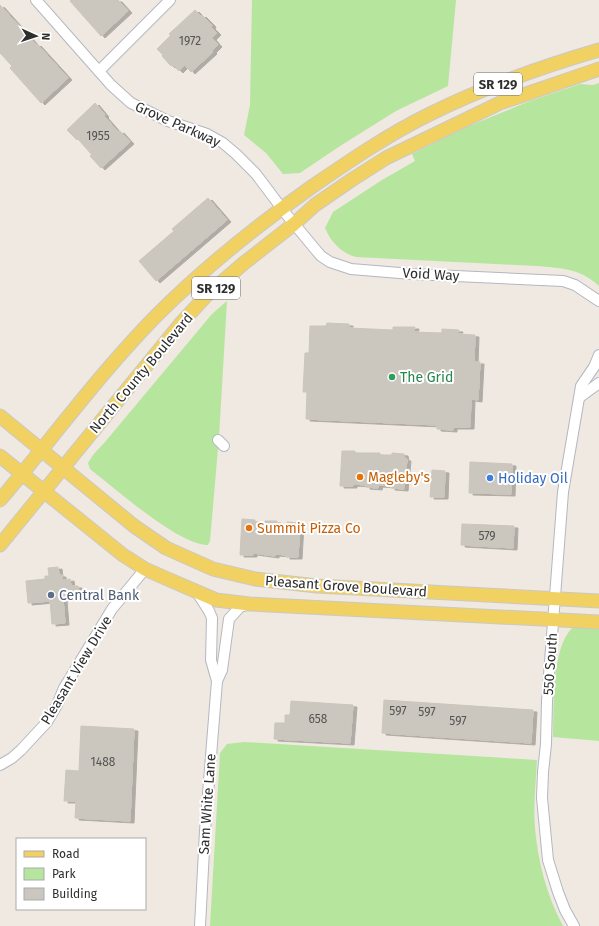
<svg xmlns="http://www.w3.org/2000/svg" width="599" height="926" font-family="'Fira Sans',sans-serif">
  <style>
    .green { fill: #b6e59e }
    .building { fill: #cbc7bf; stroke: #cbc5ba; filter: url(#shadow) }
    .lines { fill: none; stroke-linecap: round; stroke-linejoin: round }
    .minor-casing { stroke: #b4b7c1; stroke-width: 12 }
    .major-casing { stroke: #c9c9c9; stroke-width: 15 }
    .minor { stroke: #fff; stroke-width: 10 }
    .major { stroke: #f2d163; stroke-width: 13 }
    .leisure-dot { fill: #2e9e5b; stroke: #fff; stroke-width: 1.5 }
    .food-dot { fill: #e8710a; stroke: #fff; stroke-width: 1.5 }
    .shop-dot { fill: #3f7fe0; stroke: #fff; stroke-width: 1.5 }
    .service-dot { fill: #5c6f8a; stroke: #fff; stroke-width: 1.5 }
    .labels { text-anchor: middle; stroke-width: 4; stroke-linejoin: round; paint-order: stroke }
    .number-label { font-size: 12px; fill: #555452 }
    .shield { fill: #fff; stroke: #6d6d6d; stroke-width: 1 }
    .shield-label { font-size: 13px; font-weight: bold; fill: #2e2e2e }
    .street-label { font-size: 14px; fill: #2e2e2e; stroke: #fff }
    .leisure-label { font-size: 14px; fill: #27864d; stroke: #fff; text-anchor: start }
    .food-label { font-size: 14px; fill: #c56008; stroke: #fff; text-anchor: start }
    .shop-label { font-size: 14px; fill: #366cbe; stroke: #fff; text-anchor: start }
    .service-label { font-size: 14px; fill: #4e5e75; stroke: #fff; text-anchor: start }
  </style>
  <defs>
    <filter id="shadow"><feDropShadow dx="4" dy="2" stdDeviation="0" flood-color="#0004"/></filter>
  </defs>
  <rect width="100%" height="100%" fill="#efe9e1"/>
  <g class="green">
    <polygon points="252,0 456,0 448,86 396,111 340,146 300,173 283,174 266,153 244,135 250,105"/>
    <path d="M 599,83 L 599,286 C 580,268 560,268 536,266 L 356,257 C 341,253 331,242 325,228 L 333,212 L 382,180 L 415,161 L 412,154 L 464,128 L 530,101 L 580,84 L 593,85 Z"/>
    <path d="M 227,301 L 219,437 L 210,541 L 208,545 C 178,545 115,488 90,469 L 88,463 L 93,455 L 105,442 L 212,314 Z"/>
    <path d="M 578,627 L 599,628 L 599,741 L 553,737 C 554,709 551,649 572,628 Z"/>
    <path d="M 244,742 L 537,760 C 536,781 533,808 535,828 C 538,863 547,896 563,926 L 210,926 L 220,753 L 227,744 Z"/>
  </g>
  <g class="building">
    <polygon points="71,0 118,0 128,11 101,36 70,1"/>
    <polygon points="0,5 36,45 37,44 68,78 41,103 10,68 12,66 0,53"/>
    <polygon points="195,10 201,16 202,15 212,25 211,27 217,33 212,38 218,45 212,51 213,52 191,72 185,65 179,71 173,65 171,66 162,56 163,55 157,49 171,35 169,34"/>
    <polygon points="95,103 105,115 104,116 118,132 120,131 130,142 101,168 90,156 92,155 78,139 77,140 67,130"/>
    <polygon points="208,198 227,220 156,281 139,261 174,231 172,229"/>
    <polygon points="327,323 349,324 349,328 393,330 393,327 415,327 414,332 442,333 442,329 459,330 458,334 475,335 474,362 480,362 478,400 471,399 470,427 453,427 453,430 437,429 437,425 306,419 307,392 303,392 305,353 309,353 310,326 326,326"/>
    <polygon points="342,451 355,451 355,453 380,453 380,455 392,455 392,453 404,454 405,459 407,459 404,489 391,488 391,486 379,485 378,488 366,487 366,485 353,484 353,486 340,486"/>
    <polygon points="470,462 512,464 511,494 469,493"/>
    <polygon points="432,470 445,471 444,497 430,497"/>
    <polygon points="242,519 255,520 255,522 265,523 265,521 277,521 277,524 287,524 287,522 300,523 298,557 286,557 286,555 275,554 275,556 253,553 253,555 240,555"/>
    <polygon points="462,524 514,526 513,548 461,545"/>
    <polygon points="58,567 59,575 62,575 62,580 70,579 71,586 78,586 79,592 74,592 74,598 63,599 65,623 52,624 50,601 28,603 26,581 45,579 45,576 49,576 48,568"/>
    <polygon points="384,700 533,710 531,743 382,733"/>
    <polygon points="291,701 353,705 350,743 274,739 275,723 285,723 285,715 290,715"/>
    <polygon points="81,726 134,729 130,821 75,818 76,801 64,801 66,770 79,771"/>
  </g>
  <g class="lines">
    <defs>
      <g id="minor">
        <polyline points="36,0 111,85 131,103 168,121 207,134 223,143 236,154 256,174 286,214 315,249 321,256 330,262 351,269 412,274 563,281 575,285 599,301"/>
        <polyline points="99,71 170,0"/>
        <polyline points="580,397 599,383"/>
        <polyline points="218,440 224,446"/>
        <polyline points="196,591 209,611 212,618 211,660 217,681 205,831 200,926"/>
        <polyline points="217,681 222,670 229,619 240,607 249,604"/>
        <polyline points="0,765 12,758 21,750 47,722 57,705 64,688 112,609 145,569"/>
        <polyline points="574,926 565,910 558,892 548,860 542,798 543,772 546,744 547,701 563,492 581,386 594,367 599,355"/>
      </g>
      <g id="major">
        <polyline points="0,416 134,526 166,548 213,569 255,579 317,586 599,601"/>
        <polyline points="0,456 123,555 145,569 163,577 216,600 249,604 599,622"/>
        <path d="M 0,500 C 52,439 100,373 156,316 C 205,267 256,226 313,186 C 351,160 389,134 430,114 C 484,87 541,67 599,50"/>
        <polyline points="0,545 182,322 207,295 244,263 294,224 315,205 353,179 386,158 500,103 599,69"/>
      </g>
    </defs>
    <use href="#minor" class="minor-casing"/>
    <use href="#major" class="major-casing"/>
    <use href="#minor" class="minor"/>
    <use href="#major" class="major"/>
  </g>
  <circle class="leisure-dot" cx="392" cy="377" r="4"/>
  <g class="food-dot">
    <circle cx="360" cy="477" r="4"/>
    <circle cx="249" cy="528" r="4"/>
  </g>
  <circle class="shop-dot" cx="490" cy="478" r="4"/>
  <circle class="service-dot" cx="51" cy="595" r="4"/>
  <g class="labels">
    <g class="number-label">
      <text x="190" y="45">1972</text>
      <text x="98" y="140">1955</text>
      <text x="487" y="540">579</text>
      <text x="398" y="715">597</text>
      <text x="427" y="716">597</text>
      <text x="318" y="723">658</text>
      <text x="458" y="725">597</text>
      <text x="103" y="766">1488</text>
    </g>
    <g class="shield">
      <rect x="474" y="73" width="48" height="22" rx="3"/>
      <rect x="192" y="277" width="48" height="22" rx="3"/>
    </g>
    <g class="shield-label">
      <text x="498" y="89">SR 129</text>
      <text x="216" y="293">SR 129</text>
    </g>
    <g class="street-label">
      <text transform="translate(178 124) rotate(24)" y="5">Grove Parkway</text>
      <text transform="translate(431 274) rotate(3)" y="5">Void Way</text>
      <text transform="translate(141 373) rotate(-50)" y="5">North County Boulevard</text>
      <text transform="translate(346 586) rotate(4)" y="5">Pleasant Grove Boulevard</text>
      <text transform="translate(550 664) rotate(-86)" y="5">550 South</text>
      <text transform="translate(76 670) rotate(-59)" y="5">Pleasant View Drive</text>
      <text transform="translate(207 804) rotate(-86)" y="5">Sam White Lane</text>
    </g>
    <g class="leisure-label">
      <text x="400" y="382">The Grid</text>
    </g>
    <g class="food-label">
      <text x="368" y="482">Magleby's</text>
      <text x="257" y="533">Summit Pizza Co</text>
    </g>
    <g class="shop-label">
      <text x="498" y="483">Holiday Oil</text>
    </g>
    <g class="service-label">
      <text x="59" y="600">Central Bank</text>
    </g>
  </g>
  <rect x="16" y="838" width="130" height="72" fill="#ffffff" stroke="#ababab"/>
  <rect x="24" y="851" width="20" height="6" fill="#f2d163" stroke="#ababab"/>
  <text x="52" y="858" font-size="12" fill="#2e2e2e">Road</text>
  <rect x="24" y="868" width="20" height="12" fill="#b6e59e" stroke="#ababab"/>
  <text x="52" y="878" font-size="12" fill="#2e2e2e">Park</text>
  <rect x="24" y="888" width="20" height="12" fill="#cbc7bf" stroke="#ababab"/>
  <text x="52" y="898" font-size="12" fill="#2e2e2e">Building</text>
  <g transform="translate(36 36) rotate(93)" stroke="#ffffff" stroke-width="3" paint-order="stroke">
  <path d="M0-3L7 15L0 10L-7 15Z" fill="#2e2e2e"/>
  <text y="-6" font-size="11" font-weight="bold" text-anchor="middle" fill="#2e2e2e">N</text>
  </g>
</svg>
